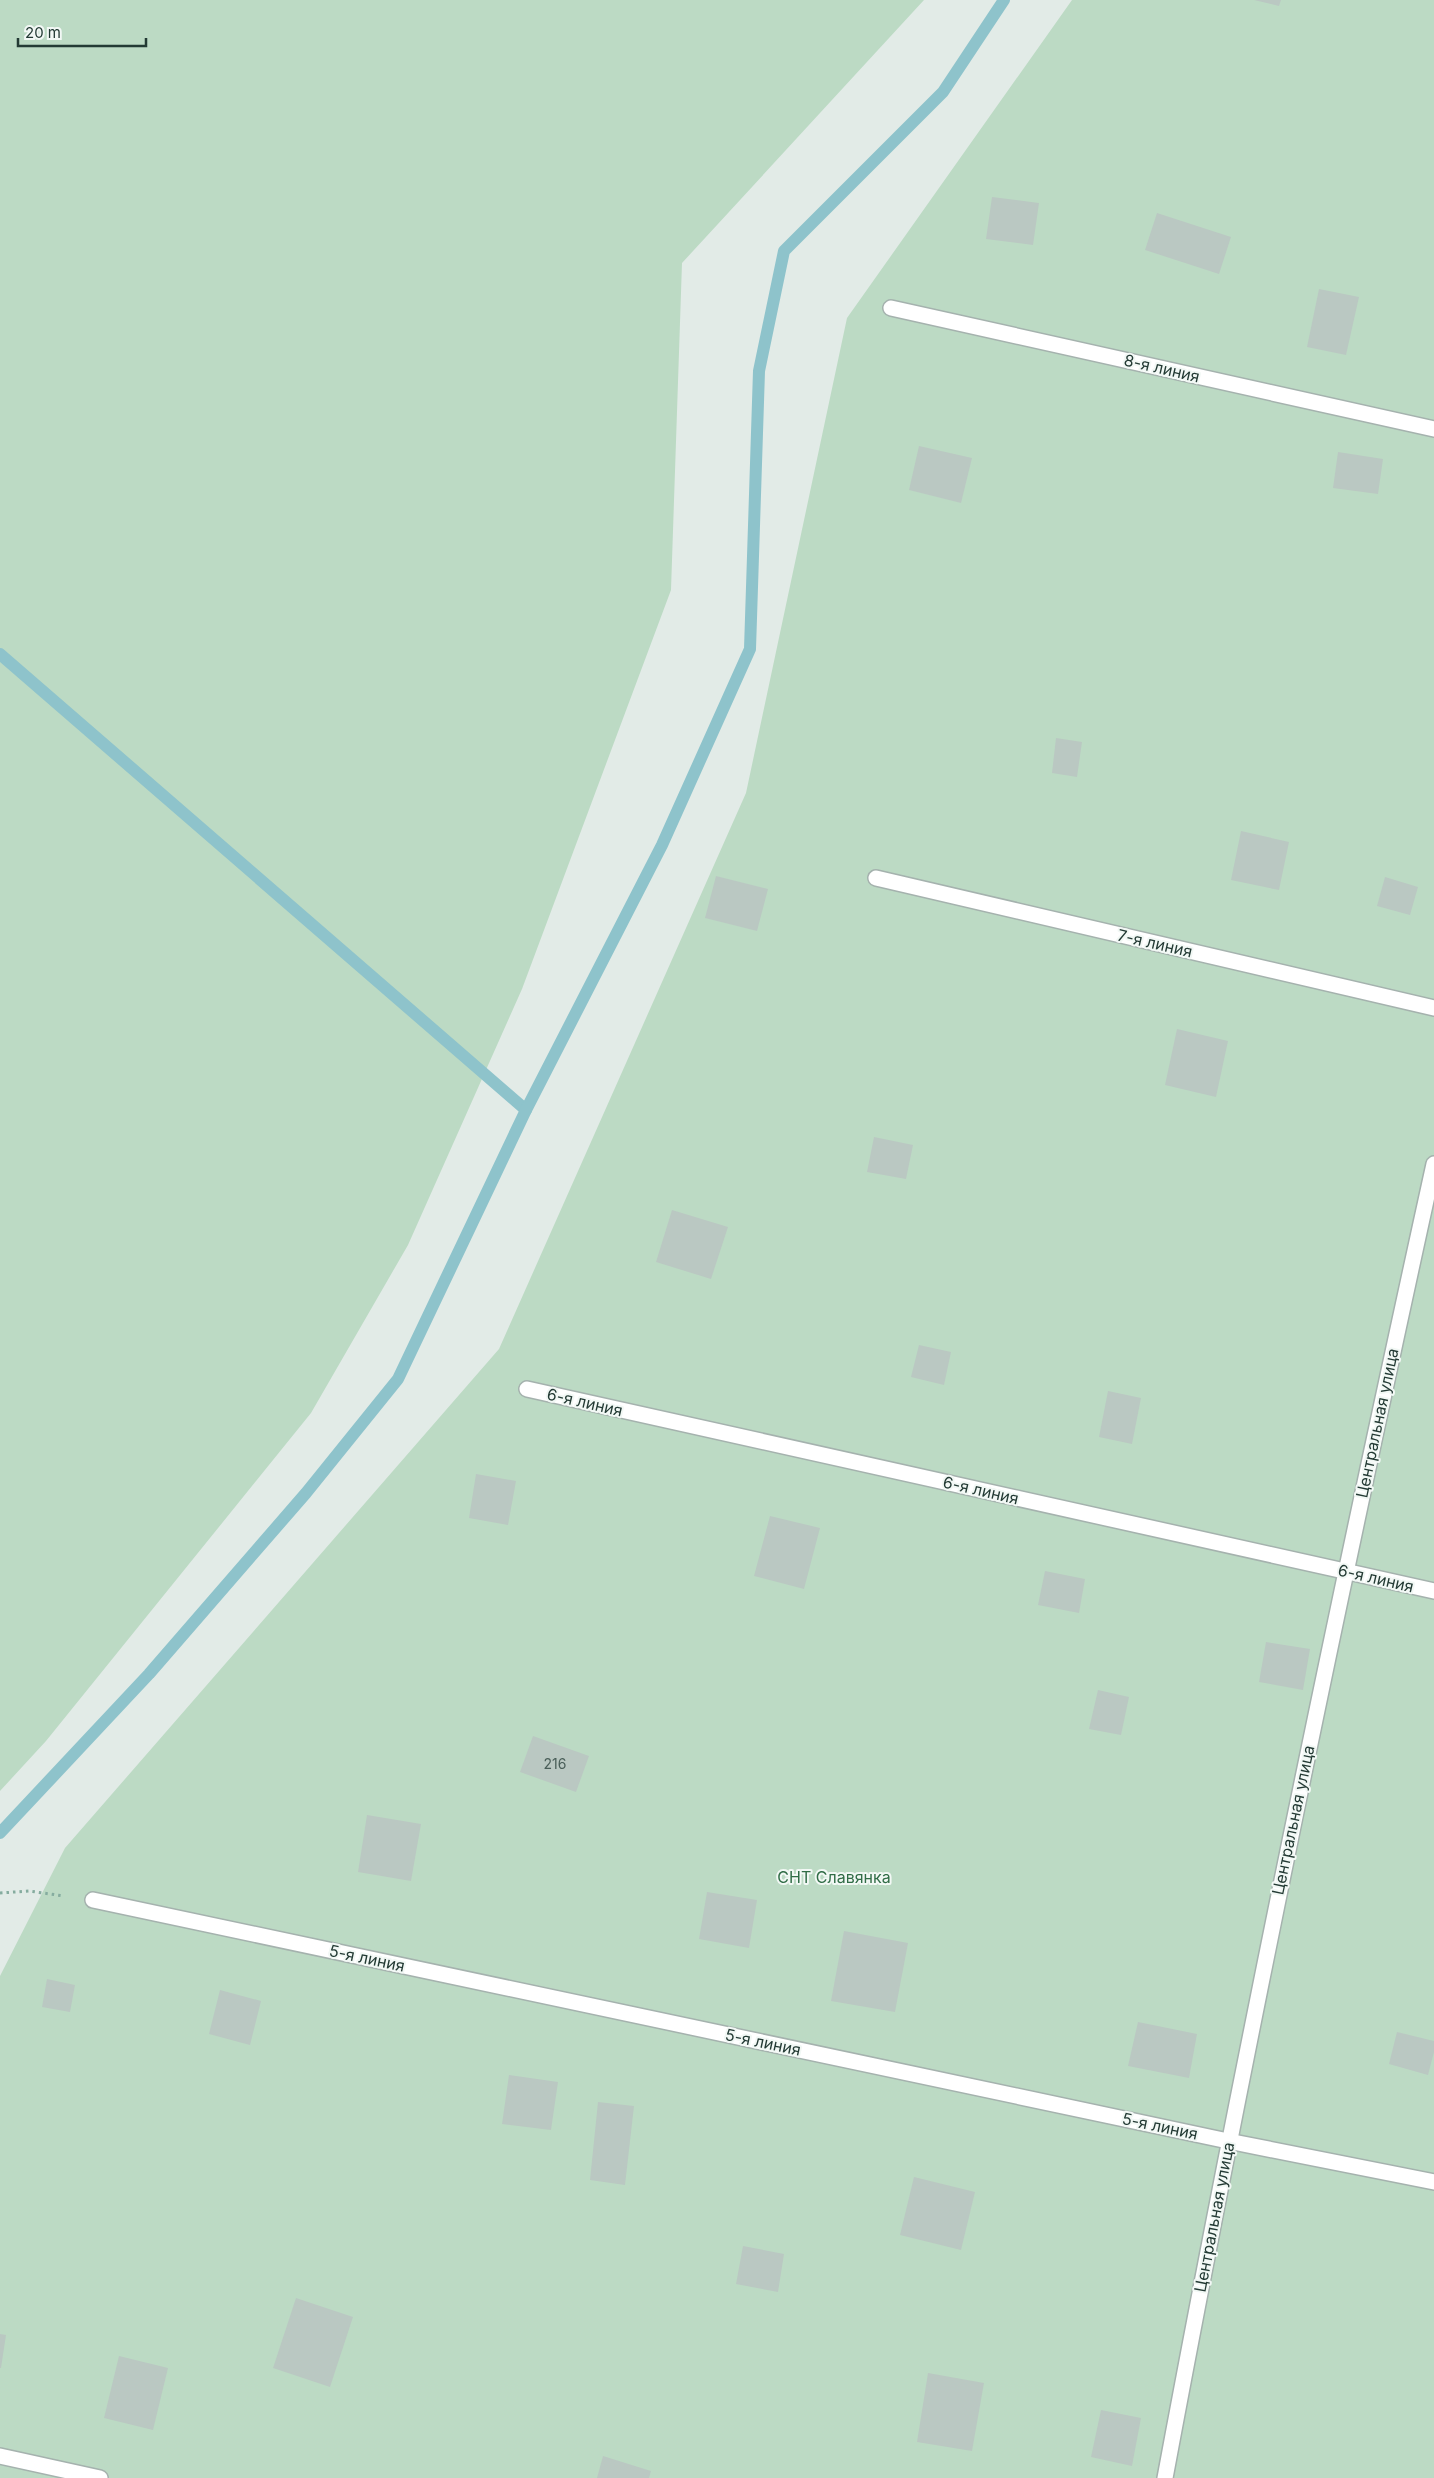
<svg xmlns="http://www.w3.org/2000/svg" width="1434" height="2478" font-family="Inter,sans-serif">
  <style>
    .green { fill: #bcdac4 }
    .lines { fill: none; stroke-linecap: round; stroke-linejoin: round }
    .stream { stroke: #8ec3cb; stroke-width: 12 }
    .building { fill: #bac8c2 }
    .lane-casing { stroke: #a5b2ae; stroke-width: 18 }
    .street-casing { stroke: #a5b2ae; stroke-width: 18 }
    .path { stroke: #85ac9f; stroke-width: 3; stroke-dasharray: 2.5 4; stroke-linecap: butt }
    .lane { stroke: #fff; stroke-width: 15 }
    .street { stroke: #fff; stroke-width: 15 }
    .labels { text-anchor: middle; stroke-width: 4; stroke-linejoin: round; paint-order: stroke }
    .number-label { font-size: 14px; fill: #495e58 }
    .street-label { font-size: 16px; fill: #233a34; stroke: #f2f8f5 }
    .park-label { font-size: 16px; fill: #316d47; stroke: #f2f8f5 }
  </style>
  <rect width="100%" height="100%" fill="#e2ebe7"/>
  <g class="green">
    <polygon points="0,0 924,0 682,263 671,590 522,989 408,1245 311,1413 46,1741 0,1791"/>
    <polygon points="1072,0 1434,0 1434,2478 0,2478 0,1976 65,1848 499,1349 746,793 847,318"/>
  </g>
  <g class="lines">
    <g class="stream">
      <polyline points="0,654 526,1110"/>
      <polyline points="0,1833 149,1674 306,1493 398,1379 526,1110 662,845 750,649 759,371 784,251 943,92 1004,0"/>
    </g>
  </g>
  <g class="building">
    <polygon points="1254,0 1281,0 1279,6"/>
    <polygon points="992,197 1039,203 1033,245 986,239"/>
    <polygon points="1157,213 1231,237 1219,274 1145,250"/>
    <polygon points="1319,289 1359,297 1346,355 1307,347"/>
    <polygon points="919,446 972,458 961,503 909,490"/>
    <polygon points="1338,452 1383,459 1378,494 1333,488"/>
    <polygon points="1056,738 1082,742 1077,777 1052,773"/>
    <polygon points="1241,831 1289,842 1279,890 1231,880"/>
    <polygon points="716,876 768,889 757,931 705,918"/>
    <polygon points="1385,877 1418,887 1410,915 1377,906"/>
    <polygon points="1177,1029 1228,1041 1216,1097 1165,1085"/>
    <polygon points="874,1137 913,1145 906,1179 867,1172"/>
    <polygon points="672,1210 728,1227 711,1279 656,1262"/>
    <polygon points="919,1345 951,1352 944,1385 911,1377"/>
    <polygon points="1108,1391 1141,1398 1132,1444 1099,1437"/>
    <polygon points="476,1474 516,1481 508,1525 469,1518"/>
    <polygon points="770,1516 820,1528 804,1589 754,1576"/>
    <polygon points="1045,1571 1085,1579 1079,1613 1038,1605"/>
    <polygon points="1266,1642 1310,1649 1303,1690 1259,1682"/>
    <polygon points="1098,1690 1129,1697 1121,1735 1089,1729"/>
    <polygon points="533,1736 589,1756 576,1792 520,1772"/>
    <polygon points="367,1815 421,1824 411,1881 358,1872"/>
    <polygon points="707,1892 757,1900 749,1948 699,1939"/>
    <polygon points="844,1931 908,1943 895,2012 831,2001"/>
    <polygon points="47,1979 75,1985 70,2012 42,2007"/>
    <polygon points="220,1990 261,2001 250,2045 209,2034"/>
    <polygon points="1138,2022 1197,2034 1189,2078 1128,2066"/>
    <polygon points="1397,2032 1434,2041 1434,2052 1428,2075 1389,2064"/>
    <polygon points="509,2075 558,2082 551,2130 502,2124"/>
    <polygon points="598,2102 634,2106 625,2185 590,2180"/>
    <polygon points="914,2177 975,2192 961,2250 900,2235"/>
    <polygon points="743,2246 784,2254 778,2292 736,2284"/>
    <polygon points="296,2298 353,2317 330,2387 273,2368"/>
    <polygon points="0,2334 6,2335 1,2368 0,2368"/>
    <polygon points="119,2356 168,2368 153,2430 104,2418"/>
    <polygon points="928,2373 984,2383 972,2451 917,2442"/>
    <polygon points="1101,2410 1141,2418 1132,2466 1091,2457"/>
    <polygon points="603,2456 651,2471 649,2478 597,2478"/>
  </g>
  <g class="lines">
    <defs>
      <g id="lane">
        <polyline points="891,308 1434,429"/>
        <polyline points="876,878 1434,1008"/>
        <polyline points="527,1389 1434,1591"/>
        <polyline points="93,1900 1228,2141 1434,2182"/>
        <polyline points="0,2456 100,2478"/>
      </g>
      <path id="street" d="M 1165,2478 C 1247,2038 1338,1601 1434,1164"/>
    </defs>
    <use href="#lane" class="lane-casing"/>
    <use href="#street" class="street-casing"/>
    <polyline class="path" points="0,1893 29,1891 64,1896"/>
    <use href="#lane" class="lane"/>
    <use href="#street" class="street"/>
  </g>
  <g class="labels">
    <g class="number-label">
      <text x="555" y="1769">216</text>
    </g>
    <g class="street-label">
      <text transform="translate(1162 368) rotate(13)" y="6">8-я линия</text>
      <text transform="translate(1155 943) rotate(13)" y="6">7-я линия</text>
      <text transform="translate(585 1402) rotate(13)" y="6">6-я линия</text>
      <text transform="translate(1377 1423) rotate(-78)" y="6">Центральная улица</text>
      <text transform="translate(981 1490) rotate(13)" y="6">6-я линия</text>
      <text transform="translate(1376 1578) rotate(13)" y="6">6-я линия</text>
      <text transform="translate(1293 1820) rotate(-78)" y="6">Центральная улица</text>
      <text transform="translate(367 1958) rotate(12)" y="6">5-я линия</text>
      <text transform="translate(763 2042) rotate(12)" y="6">5-я линия</text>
      <text transform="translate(1160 2126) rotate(12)" y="6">5-я линия</text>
      <text transform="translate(1214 2217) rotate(-79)" y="6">Центральная улица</text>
    </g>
    <g class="park-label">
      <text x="834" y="1883">СНТ Славянка</text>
    </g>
  </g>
  <path d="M18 38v8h128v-8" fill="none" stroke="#233a34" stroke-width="2.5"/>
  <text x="25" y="38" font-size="15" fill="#233a34" stroke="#f2f8f5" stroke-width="4" paint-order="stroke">20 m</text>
</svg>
